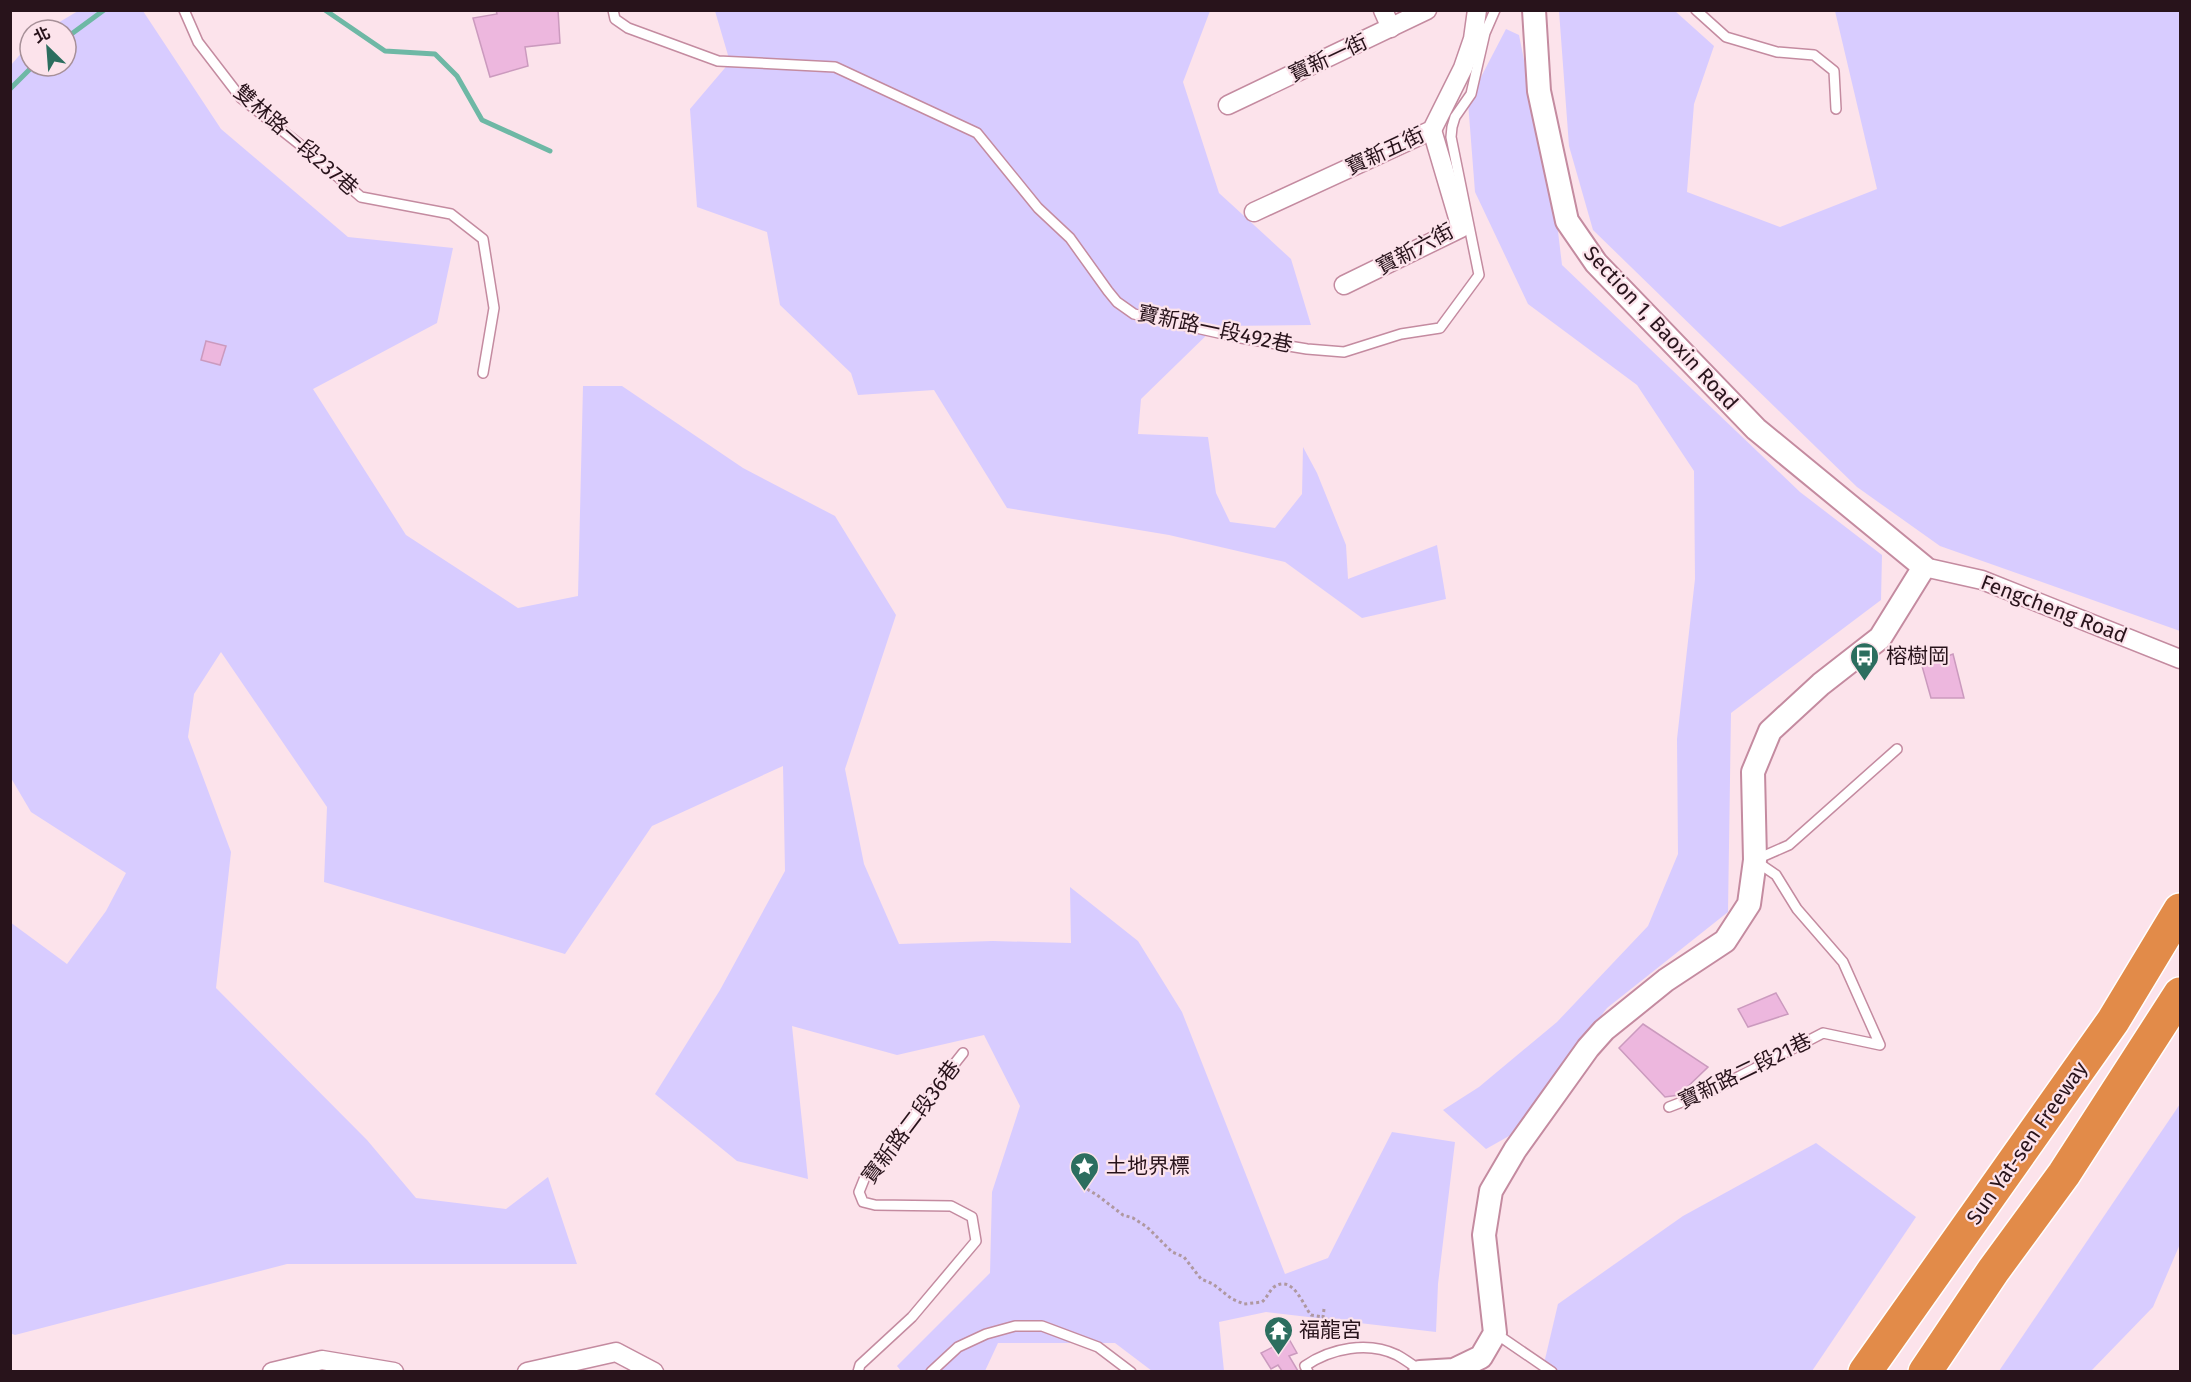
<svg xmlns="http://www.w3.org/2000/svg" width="2191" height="1382" font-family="'Fira Sans','Noto Sans TC',sans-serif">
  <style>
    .green { fill: #d8ccff }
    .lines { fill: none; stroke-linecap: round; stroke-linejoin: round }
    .stream { stroke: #6eb8a5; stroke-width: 5 }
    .building { fill: #edb7de; stroke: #cb9abe; stroke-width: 1.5 }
    .service-casing { stroke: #c48ba0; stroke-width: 12 }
    .minor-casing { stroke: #c48ba0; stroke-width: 21 }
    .tertiary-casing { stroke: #c48ba0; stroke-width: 26 }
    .motorway-casing { stroke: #fff; stroke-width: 36 }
    .path { stroke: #af98a0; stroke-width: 3; stroke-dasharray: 3 3; stroke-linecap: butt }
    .service { stroke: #fff; stroke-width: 9 }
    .minor { stroke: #fff; stroke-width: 18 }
    .tertiary { stroke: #fff; stroke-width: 22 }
    .motorway { stroke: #e28b49; stroke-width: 33 }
    .labels { text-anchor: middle; stroke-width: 4.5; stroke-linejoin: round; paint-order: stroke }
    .street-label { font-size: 21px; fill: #28131b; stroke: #fce3eb }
    .poi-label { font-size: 21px; fill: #28131b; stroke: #fce3eb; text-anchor: start }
  </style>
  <rect width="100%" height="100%" fill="#fce3eb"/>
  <g class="green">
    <polygon points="78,11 143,11 221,129 348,237 453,248 437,323 313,389 406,535 518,608 578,596 583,386 622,386 743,468 835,516 896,615 845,769 864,864 899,944 993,941 1071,943 1070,887 1138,941 1182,1012 1285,1274 1328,1258 1392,1132 1455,1142 1438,1284 1436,1332 1266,1312 1219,1322 1224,1371 1152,1371 1115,1343 998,1343 985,1371 901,1371 897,1366 990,1273 992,1192 1020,1106 984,1035 897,1055 792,1026 808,1179 737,1161 655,1094 720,990 785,871 783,766 652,826 565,954 324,882 327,807 221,652 194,694 188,737 231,852 216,988 367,1140 416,1198 506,1209 548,1177 577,1264 287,1264 15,1335 10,1333 10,922 67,964 106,911 126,873 31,812 11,778 11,65 30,43 30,66 66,66 66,30 46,30"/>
    <polygon points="715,11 1210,11 1183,82 1219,193 1291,259 1311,325 1216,326 1141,399 1138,434 1208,437 1216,493 1230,522 1275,528 1302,494 1303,447 1317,473 1346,545 1348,579 1437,545 1446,599 1362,618 1285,562 1169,535 1007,508 934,390 858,395 851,373 780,305 767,232 697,207 690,109 730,62"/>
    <polygon points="1559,11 1675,11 1714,46 1694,104 1687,192 1780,227 1877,189 1835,11 2180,11 2180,631 1940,546 1857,487 1593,230 1569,146"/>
    <polygon points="1506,29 1519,35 1557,223 1562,265 1800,492 1882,555 1881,600 1731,713 1728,912 1607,1008 1509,1136 1486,1149 1443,1110 1479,1087 1557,1022 1648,926 1678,854 1677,739 1695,579 1694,471 1637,385 1528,304 1475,192 1468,102"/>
    <polygon points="2180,1104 2180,1244 2153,1307 2091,1371 1999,1371"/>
    <polygon points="1816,1143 1916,1217 1812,1371 1542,1372 1558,1304 1683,1216"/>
  </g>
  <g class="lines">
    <g class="stream">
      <polyline points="325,10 385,51 435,54 457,76 482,120 550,151"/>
      <polyline points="66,38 104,10"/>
      <polyline points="10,89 33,66"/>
    </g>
  </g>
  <g class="building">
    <polygon points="496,10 558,10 560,43 525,47 528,66 490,77 473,18 497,14"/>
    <polygon points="206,341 226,346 220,365 201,360"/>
    <polygon points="1953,654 1964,698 1931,698 1922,666"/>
    <polygon points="1776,993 1788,1014 1748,1027 1738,1009"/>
    <polygon points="1643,1024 1708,1067 1679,1095 1665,1097 1619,1048"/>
    <polygon points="1289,1339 1297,1353 1289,1356 1298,1371 1282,1371 1278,1365 1271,1369 1261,1353"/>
  </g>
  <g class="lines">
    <defs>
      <g id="service">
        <polyline points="184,10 198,42 241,98 308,151 361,197 451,214 483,239 494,308 483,373"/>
        <polyline points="613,10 615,19 628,28 718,61 835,67 977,133 1038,208 1070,238 1108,291 1117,302 1134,314 1241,338 1307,349 1344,352 1401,334 1440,328 1479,275 1451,137 1452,127 1455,117 1471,94 1485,33 1495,10"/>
        <polyline points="1696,10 1726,37 1777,52 1814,55 1834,71 1836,109"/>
        <polyline points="1757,859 1789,845 1897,749"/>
        <polyline points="1669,1107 1713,1090 1823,1033 1880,1045 1843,962 1797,909 1776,875 1757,862"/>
        <polyline points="1495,1333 1552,1372"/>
        <polyline points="858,1372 860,1365 912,1317 976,1241 972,1217 951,1206 875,1205 863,1202 859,1192 865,1177 963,1053"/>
        <polyline points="931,1372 958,1347 986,1334 1015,1326 1042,1326 1098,1347 1131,1372"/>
        <path d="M 1308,1372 L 1305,1366 C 1331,1348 1368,1341 1397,1355 C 1406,1360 1414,1366 1421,1371"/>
      </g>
      <g id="minor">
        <polyline points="1383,10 1391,28"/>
        <polyline points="1228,105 1427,10"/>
        <polyline points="1254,212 1432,130 1463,68 1473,39 1477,10"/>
        <polyline points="1344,285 1461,228 1432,130"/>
        <polyline points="1924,567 1982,580 2180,659"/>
        <polyline points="272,1372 322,1360 394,1372"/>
        <polyline points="527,1372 616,1352 654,1372"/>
      </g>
      <polyline id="tertiary" points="1420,1372 1454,1370 1481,1357 1495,1333 1484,1235 1491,1191 1515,1150 1588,1048 1604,1030 1666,980 1725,941 1749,904 1755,860 1753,772 1770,731 1821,684 1880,638 1924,567 1756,429 1596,263 1567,221 1539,91 1534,10"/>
      <g id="motorway">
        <polyline points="1865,1372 2113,1021 2180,910"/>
        <polyline points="1925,1372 1993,1271 2064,1174 2180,994"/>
      </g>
    </defs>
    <use href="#service" class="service-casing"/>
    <use href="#minor" class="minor-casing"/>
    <use href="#tertiary" class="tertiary-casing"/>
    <use href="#motorway" class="motorway-casing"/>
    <g class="path">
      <path d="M 1082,1186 L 1097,1195 L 1123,1215 L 1133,1218 L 1147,1227 L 1172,1252 L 1184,1257 L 1201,1279 L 1213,1284 L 1232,1299 L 1244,1304 L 1262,1302 C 1267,1298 1269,1291 1274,1287 C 1293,1274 1303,1305 1311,1315 L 1323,1317"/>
      <polyline points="1324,1309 1323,1317 1340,1328 1335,1338"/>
    </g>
    <use href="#service" class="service"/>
    <use href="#minor" class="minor"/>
    <use href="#tertiary" class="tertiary"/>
    <use href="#motorway" class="motorway"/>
  </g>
  <defs>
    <symbol id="bus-pin" viewBox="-11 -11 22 30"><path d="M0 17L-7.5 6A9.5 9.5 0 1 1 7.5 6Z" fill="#2c6e5f" stroke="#fce3eb"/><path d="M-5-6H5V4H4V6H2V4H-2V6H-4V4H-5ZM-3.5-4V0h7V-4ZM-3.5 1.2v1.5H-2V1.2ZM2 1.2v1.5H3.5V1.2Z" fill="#fff"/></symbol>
    <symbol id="sight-pin" viewBox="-11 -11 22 30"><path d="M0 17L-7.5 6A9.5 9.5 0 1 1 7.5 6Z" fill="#2c6e5f" stroke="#fce3eb"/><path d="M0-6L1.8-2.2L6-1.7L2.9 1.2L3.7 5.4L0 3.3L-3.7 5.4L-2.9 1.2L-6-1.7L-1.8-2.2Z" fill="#fff"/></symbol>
    <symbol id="temple-pin" viewBox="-11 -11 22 30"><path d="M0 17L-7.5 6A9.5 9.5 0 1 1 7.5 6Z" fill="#2c6e5f" stroke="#fce3eb"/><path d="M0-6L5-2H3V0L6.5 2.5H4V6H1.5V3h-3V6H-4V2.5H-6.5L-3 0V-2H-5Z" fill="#fff"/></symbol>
  </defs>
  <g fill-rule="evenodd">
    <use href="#bus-pin" x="1848" y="640" width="33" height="45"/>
    <use href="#sight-pin" x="1068" y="1150" width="33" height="45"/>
    <use href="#temple-pin" x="1262" y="1314" width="33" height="45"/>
  </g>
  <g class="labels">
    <g class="street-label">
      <text transform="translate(1328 58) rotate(-25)" y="7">寶新一街</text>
      <text transform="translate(296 140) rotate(41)" y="7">雙林路一段237巷</text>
      <text transform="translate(1385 151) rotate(-25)" y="7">寶新五街</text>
      <text transform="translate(1415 249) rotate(-28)" y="7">寶新六街</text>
      <text transform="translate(1661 328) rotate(47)" y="7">Section 1, Baoxin Road</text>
      <text transform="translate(1215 329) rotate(12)" y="7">寶新路一段492巷</text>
      <text transform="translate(2054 609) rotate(21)" y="7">Fengcheng Road</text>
      <text transform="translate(1745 1071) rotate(-26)" y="7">寶新路二段21巷</text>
      <text transform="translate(911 1122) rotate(-53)" y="7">寶新路二段36巷</text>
      <text transform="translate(2027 1143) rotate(-55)" y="7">Sun Yat-sen Freeway</text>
    </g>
    <g class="poi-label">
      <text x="1886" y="663">榕樹岡</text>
      <text x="1106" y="1173">土地界標</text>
      <text x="1299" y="1337">福龍宮</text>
    </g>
  </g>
  <rect width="2191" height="1382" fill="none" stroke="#28131b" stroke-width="24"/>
  <g transform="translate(48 48) rotate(335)"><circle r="28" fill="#fce3eb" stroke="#a79098" stroke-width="1.5"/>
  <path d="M0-4.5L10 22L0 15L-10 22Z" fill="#2c6e5f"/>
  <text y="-9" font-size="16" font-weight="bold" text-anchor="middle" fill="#28131b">北</text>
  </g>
</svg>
